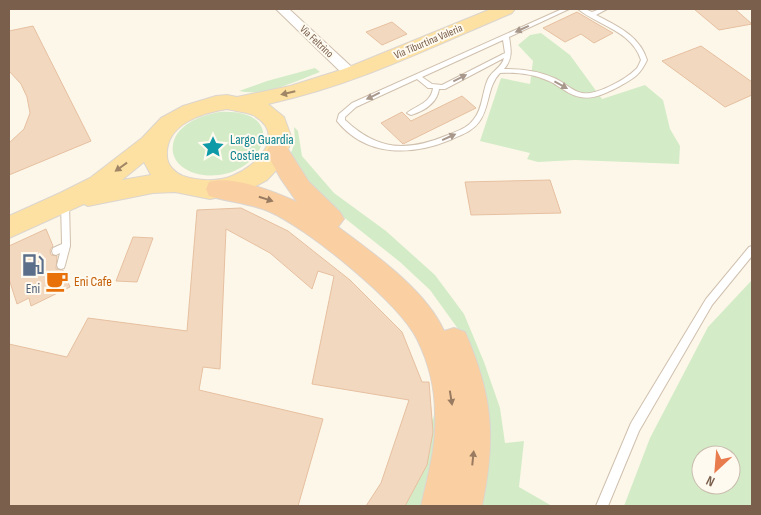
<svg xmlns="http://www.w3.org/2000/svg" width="761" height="515" font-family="'Sofia Sans Condensed',sans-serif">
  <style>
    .green { fill: #d3ecc7; fill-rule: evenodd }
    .building { fill: #f3d8c0; stroke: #e6c0a0 }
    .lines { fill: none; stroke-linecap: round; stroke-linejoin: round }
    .service-casing { stroke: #d0c0ae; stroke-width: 2 }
    .minor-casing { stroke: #d0c0ae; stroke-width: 2 }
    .primary-casing { stroke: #dcd5d0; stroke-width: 2 }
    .trunk-casing { stroke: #dcd5d0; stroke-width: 2 }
    .service { fill: #fff; fill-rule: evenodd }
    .minor { fill: #fff; fill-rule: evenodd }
    .primary { fill: #fce1a2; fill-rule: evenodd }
    .trunk { fill: #facfa1; fill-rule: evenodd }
    .oneway { fill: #a8978b }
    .oneway2 { fill: #a08666 }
    .oneway3 { fill: #997b61 }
    .labels { text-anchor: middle; stroke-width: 4; stroke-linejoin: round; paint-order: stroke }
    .far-street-label { font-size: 11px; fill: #795f4c; stroke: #fffaf0 }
    .culture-label { font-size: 14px; fill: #0d838f; stroke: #fffaf0; text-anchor: start }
    .food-label { font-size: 14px; fill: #c56008; stroke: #fffaf0; text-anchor: start }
    .service-label { font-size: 14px; fill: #4e5e75; stroke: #fffaf0 }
  </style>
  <rect width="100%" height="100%" fill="#fdf7e9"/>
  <g class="green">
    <polygon points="541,33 570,55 602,99 645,85 663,100 670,129 680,146 679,164 575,160 538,162 527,159 530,153 480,141 501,78 530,84 533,61 518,45 530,35"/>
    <path d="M 315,68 L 320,72 C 295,81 266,97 239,91 L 267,81 Z"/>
    <path d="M 220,112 C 300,108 256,191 194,173 C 185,170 175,163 173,153 C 169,127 200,115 220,112 Z"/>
    <polygon points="294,127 298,131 302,156 334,193 386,231 435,275 464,314 484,362 500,408 505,443 524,441 519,487 552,506 477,506 482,487 467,347 456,326 430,290 400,262 327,204 289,158 295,142"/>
    <path d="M 752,280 L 752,506 L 624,506 L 650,438 L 708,327 ZM 701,455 L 731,455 L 731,485 L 701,485 Z"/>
    <polygon points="443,391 439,465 426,506 396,506 428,432"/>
  </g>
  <g class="building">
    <polygon points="694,9 735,9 752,24 719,30"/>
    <polygon points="577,12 599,25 613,33 594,43 581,34 565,42 543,28"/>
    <polygon points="392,22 407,34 382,45 366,32"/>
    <polygon points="33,26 91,141 9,175 9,143 24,129 30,113 27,97 21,84 9,71 9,31"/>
    <polygon points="701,46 752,82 752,95 725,107 662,61"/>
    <polygon points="462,96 476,108 403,144 381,123 402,112 411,121"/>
    <polygon points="550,180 561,213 471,215 465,182"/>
    <polygon points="241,208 288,231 350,280 402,332 422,382 429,382 433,432 427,465 405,506 366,506 381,483 409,400 312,384 334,276 318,271 312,289 270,253 226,229 220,369 203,367 199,390 323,419 298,506 9,506 9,344 67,357 88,318 187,331 197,210"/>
    <polygon points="46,229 53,246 50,250 51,255 57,256 56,269 63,270 70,287 31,306 29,298 17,304 9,279 9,246"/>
    <polygon points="133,237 153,238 137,282 116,281"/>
  </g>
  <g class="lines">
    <defs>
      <g id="service">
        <path d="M 562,9 L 569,9 L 509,37 C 511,49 513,59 504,69 C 521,69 539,71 554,78 C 564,82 572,91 582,93 C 595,96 625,80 635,70 C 638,68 639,64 641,60 C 632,31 599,26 578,9 L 585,9 L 592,12 L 600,9 L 607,9 L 596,15 C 617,26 640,36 647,60 C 640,75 634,78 620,86 C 603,95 587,103 569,93 C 562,89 556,84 549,81 C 534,74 516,72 500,73 C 487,86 490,108 479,122 C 472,132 460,135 450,140 C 411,156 366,157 337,121 L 339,114 L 352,103 ZM 503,40 L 505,53 L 442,85 L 432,84 L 422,77 ZM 504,58 C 502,67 492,71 488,79 C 482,92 483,108 474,119 C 468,128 457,131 448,135 C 407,152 378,151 345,120 L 345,117 L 356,107 L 417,79 L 428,88 L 433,88 C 431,103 417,105 407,113 L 411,115 C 424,111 437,103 439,89 L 445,89 Z"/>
        <polygon points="65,199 69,202 70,246 65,265 64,268 61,269 58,268 57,265 60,253 56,255 53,254 52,251 53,248 62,244 61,202"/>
        <polygon points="752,246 752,256 712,305 639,431 608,506 596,506 631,423 706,299 749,247"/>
      </g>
      <polygon id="minor" points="276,9 289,9 356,71 358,74 356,77 346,77"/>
      <path id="primary" d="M 491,9 L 515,9 L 512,13 C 432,47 353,86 268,104 L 284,117 L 292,139 L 283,163 L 267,180 L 245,192 L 210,199 L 175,192 L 153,193 L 88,206 L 84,204 L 9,238 L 9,216 L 60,193 L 90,178 L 142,138 L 161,118 L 183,106 L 216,96 L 227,95 L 237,97 L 290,86 L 344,69 ZM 227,109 C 235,111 246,112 253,115 C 288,135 257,166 232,176 C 218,182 198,181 183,176 C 175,173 167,165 167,156 C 165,124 202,113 227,109 ZM 144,162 L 151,175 L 122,180 Z"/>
      <path id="trunk" d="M 278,144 L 286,146 L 309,182 L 340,212 L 344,219 L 338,227 C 374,254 426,290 444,331 L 454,328 L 465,332 C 493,396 496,438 482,506 L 421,506 C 428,475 437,445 435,413 C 435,388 428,361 417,339 C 399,302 306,227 268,211 C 249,203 229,202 209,196 L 206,189 L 209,182 C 232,175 275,192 297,202 L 281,179 L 266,152 L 270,146 Z"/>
    </defs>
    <use href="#service" class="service-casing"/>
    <use href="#minor" class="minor-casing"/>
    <use href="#primary" class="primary-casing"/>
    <use href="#trunk" class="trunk-casing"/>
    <use href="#service" class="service"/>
    <use href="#minor" class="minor"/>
    <use href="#primary" class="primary"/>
    <use href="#trunk" class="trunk"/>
  </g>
  <defs><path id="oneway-solid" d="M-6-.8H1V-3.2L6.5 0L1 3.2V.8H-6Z" transform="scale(1.25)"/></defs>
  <g class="oneway">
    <use href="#oneway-solid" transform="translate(522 29) rotate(155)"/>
    <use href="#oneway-solid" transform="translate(460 78) rotate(-27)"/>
    <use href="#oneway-solid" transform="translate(561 85) rotate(29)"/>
    <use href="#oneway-solid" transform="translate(373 96) rotate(154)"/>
    <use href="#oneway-solid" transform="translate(449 137) rotate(-24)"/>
  </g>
  <g class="oneway2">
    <use href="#oneway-solid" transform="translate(288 93) rotate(167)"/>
    <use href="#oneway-solid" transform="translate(121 167) rotate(144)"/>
  </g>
  <g class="oneway3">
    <use href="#oneway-solid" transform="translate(266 199) rotate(18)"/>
    <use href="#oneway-solid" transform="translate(451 398) rotate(81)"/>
    <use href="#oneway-solid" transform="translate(473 458) rotate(-84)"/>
  </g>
  <defs>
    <symbol id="sight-bare" viewBox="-9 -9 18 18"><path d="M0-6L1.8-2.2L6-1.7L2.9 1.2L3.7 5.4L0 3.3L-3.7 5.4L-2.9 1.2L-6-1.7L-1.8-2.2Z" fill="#0f9aa8" stroke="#fffaf0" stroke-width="2.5" paint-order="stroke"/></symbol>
    <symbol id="fuel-bare" viewBox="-9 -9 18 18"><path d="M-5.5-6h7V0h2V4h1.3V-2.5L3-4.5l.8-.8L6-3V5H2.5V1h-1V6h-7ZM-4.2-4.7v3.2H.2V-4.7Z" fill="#5c6f8a" stroke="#fffaf0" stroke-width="2.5" paint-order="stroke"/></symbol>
    <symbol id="cafe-bare" viewBox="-9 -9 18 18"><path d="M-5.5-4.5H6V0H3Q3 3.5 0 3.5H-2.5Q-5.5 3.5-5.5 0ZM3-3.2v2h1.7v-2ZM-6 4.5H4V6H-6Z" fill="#e8710a" stroke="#fffaf0" stroke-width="2.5" paint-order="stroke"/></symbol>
  </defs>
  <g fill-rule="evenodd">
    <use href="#sight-bare" x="197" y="131" width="32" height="32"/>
    <use href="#fuel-bare" x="17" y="249" width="32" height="32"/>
    <use href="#cafe-bare" x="41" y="265" width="32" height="32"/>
  </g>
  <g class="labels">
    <g class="far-street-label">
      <text transform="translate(317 41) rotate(43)" y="4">Via Feltrino</text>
      <text transform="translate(428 41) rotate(-23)" y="4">Via Tiburtina Valeria</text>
    </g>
    <g class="culture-label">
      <text x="230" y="144">Largo Guardia<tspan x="230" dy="16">Costiera</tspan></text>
    </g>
    <g class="food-label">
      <text x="74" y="286">Eni Cafe</text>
    </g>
    <g class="service-label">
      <text x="33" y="293">Eni</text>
    </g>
  </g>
  <rect width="761" height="515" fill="none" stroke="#795f4c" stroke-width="20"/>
  <g transform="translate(716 470) rotate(206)"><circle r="24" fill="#fffaf0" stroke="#c9bcae"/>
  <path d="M0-4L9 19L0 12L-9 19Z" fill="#e87c4d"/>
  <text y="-8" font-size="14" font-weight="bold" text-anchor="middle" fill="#795f4c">N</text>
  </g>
</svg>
